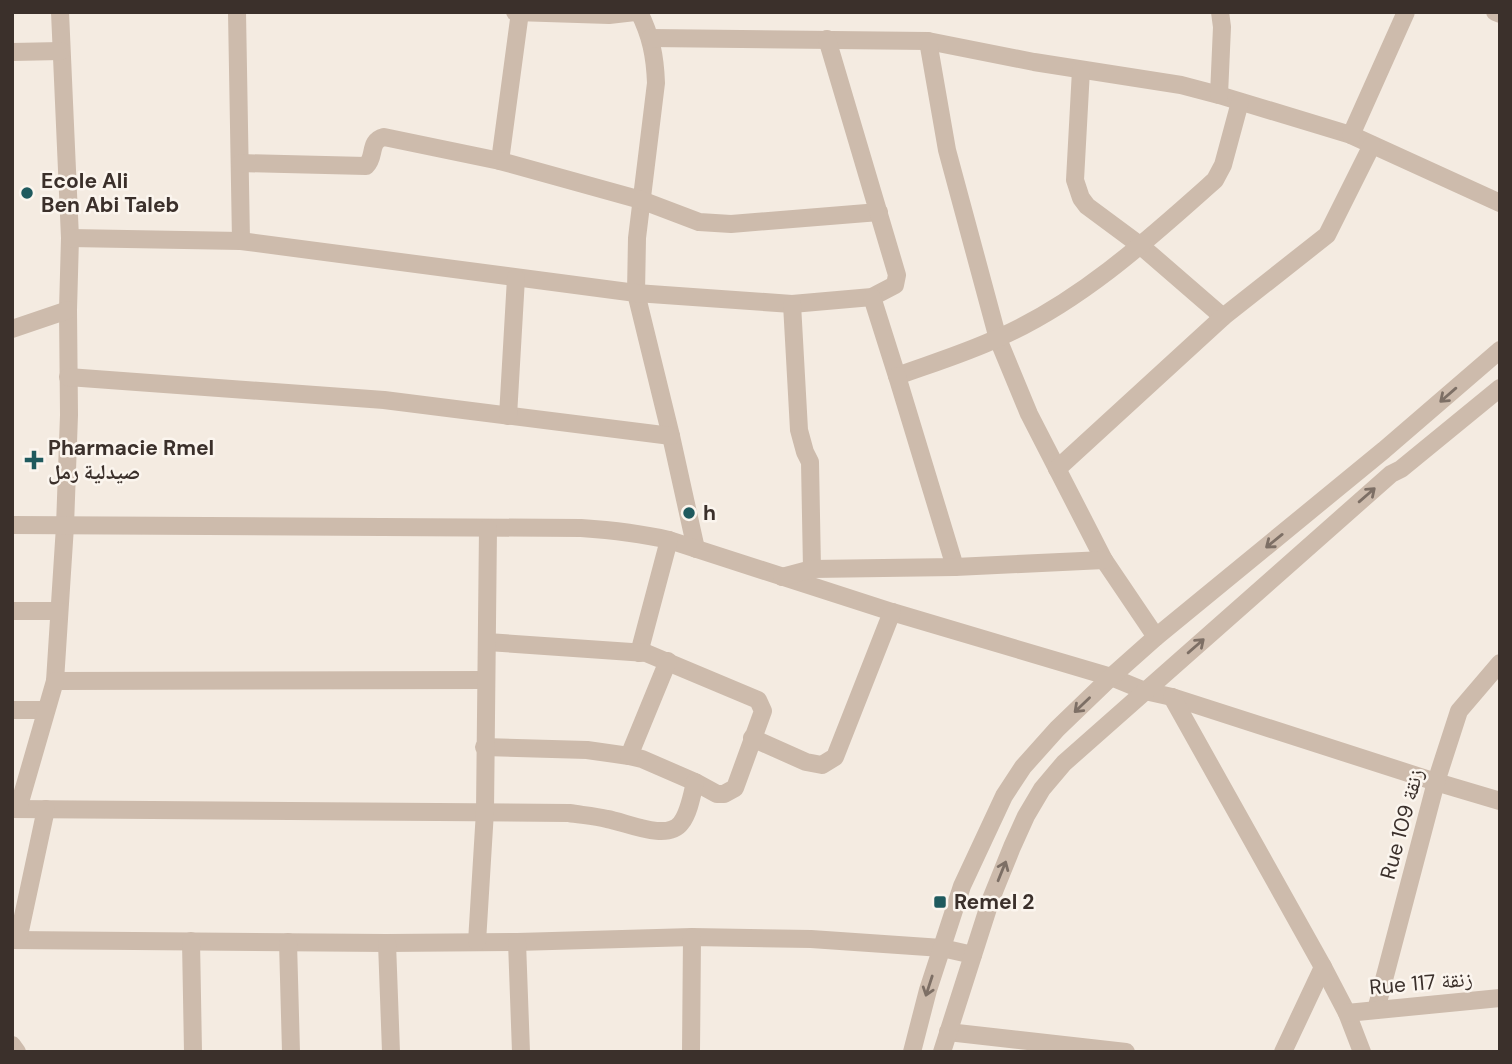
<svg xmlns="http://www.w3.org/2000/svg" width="1512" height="1064" font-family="'DM Sans','Noto Naskh Arabic',sans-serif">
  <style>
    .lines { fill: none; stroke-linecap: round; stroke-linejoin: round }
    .minor { stroke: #cdbbac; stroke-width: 18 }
    .oneway { stroke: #7d6f65 }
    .poi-dot { fill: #1f5a5e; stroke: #fbf5ee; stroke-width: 2.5 }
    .labels { text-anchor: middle; stroke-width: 5; stroke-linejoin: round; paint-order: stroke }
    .poi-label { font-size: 21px; font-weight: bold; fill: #3b302b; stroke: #fbf5ee; text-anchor: start }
    .street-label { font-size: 21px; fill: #3b302b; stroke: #fbf5ee }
  </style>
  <rect width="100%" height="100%" fill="#f4ebe1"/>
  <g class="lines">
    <g class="minor">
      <polyline points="60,12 70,238 68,310 69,415 65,526 55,681 486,680"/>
      <polyline points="237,12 241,241"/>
      <polyline points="515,12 609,15 635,12"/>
      <path d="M 639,12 C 651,36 655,56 656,83 L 637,238 L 636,293 L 671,436 L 696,549"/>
      <polyline points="1495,12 1500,14"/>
      <polyline points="650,38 928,41 1034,62 1181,85 1219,95 1351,135 1500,203"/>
      <polyline points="928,41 947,150 998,339 1029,414 1104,560 1156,637"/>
      <polyline points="12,52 61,51"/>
      <polyline points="1081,70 1075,180 1081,198 1087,206 1141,246 1223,317"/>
      <polyline points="1219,95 1222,27 1220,12"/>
      <polyline points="1351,135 1406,12"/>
      <polyline points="500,161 520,12"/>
      <path d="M 240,163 L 366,166 C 376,157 368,141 384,137 L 500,161 L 641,200 L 699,222 L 731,224 L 879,212"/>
      <polyline points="70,238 241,241 636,293 792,304 872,297 895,285 897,275 827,39"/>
      <path d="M 872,297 L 897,376 C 930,364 966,353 998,338 C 1080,302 1149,239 1215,180 L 1223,165 L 1240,102"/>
      <polyline points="792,304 799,430 805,452 810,462 812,569"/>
      <polyline points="12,329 68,310"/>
      <polyline points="897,376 955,567"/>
      <polyline points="68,377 384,400 671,436"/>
      <polyline points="508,416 516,278"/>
      <polyline points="1057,469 1223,317 1327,235 1372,145"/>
      <path d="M 12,525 L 581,528 C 611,530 639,533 669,540 L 892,612 L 1111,677 L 1145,691 L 1172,697 L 1436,782 L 1500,801"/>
      <polyline points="782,577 812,569 955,567 1104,560"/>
      <polyline points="12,611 59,611"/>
      <polyline points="639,653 669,540"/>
      <polyline points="1172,697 1323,967 1347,1013 1362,1052"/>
      <polyline points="12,710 46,710"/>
      <polyline points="752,738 806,762 822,765 835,757 892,612"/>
      <polyline points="484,747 587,750 629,756 642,759 695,782 717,794 724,794 735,788 763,711 758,700 646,653 487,642"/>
      <polyline points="629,756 668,661"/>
      <path d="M 12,809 L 569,813 C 581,815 595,816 607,819 C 626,822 667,842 681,823 C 689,813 692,795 695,782"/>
      <polyline points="18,809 55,681"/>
      <polyline points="12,940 387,943 517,942 692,937 811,939 942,948 973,955"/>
      <polyline points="18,940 46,809"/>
      <polyline points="191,941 193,1052"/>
      <polyline points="288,942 291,1052"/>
      <polyline points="477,942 485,811 488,528"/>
      <polyline points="517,942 521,1052"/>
      <polyline points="387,943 391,1052"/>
      <polyline points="1376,1010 1436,782 1459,711 1500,663"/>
      <polyline points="1347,1013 1500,998"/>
      <polyline points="948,1032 1126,1052"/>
      <polyline points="12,1045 17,1052"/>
      <polyline points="691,1052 692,937"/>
      <polyline points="912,1052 928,990 962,886 1004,796 1023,767 1057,729 1111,677 1156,637 1384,450 1500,350"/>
      <polyline points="942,1052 991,899 1012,847 1026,816 1042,789 1064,763 1391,474 1401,469 1500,388"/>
      <polyline points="1283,1052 1323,967"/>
    </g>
  </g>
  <defs><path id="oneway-shaft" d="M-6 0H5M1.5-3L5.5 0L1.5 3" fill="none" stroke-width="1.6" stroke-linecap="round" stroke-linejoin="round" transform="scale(1.75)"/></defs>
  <g class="oneway">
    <use href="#oneway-shaft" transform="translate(1448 395) rotate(139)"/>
    <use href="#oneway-shaft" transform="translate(1367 495) rotate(-41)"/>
    <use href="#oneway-shaft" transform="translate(1274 541) rotate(141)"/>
    <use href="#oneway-shaft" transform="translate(1196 646) rotate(-41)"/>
    <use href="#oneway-shaft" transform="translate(1082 705) rotate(136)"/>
    <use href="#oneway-shaft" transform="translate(1002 871) rotate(-68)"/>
    <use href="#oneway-shaft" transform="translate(929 986) rotate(108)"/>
  </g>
  <g class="poi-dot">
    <circle cx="27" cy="193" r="7"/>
    <path d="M30.5 449.5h7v7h7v7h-7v7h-7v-7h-7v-7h7z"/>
    <circle cx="689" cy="513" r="7"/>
    <rect x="933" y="895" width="14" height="14" rx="3.5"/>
  </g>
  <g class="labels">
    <g class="poi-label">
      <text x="41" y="188">Ecole Ali<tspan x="41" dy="24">Ben Abi Taleb</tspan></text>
      <text x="48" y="455">Pharmacie Rmel<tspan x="48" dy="24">صيدلية رمل</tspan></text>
      <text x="703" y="520">h</text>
      <text x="954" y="909">Remel 2</text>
    </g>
    <g class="street-label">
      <text transform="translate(1402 824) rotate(-75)" y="7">Rue 109 زنقة</text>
      <text transform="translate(1421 983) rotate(-5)" y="7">Rue 117 زنقة</text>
    </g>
  </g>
  <rect width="1512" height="1064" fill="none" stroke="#3b302b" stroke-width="28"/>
</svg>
